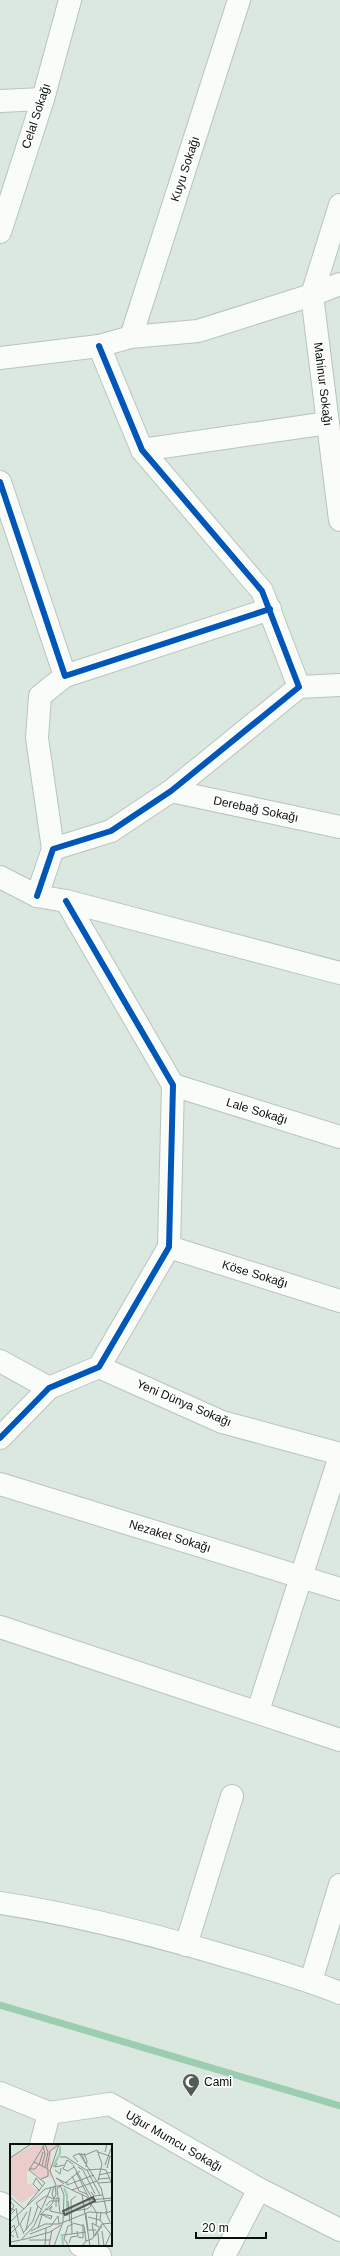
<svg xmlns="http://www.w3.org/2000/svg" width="340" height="2256" font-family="Arial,sans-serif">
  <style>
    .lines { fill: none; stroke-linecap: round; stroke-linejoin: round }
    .stream { stroke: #9bcdb0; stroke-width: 7 }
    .street-casing { stroke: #b9c4bd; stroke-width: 24 }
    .secondary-casing { stroke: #b9c4bd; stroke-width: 24 }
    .street { stroke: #fafcfa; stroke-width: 22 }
    .secondary { stroke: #fafcfa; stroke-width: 22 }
    .cycleway-casing { stroke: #fff; stroke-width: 8 }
    .cycleway { stroke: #0057b8; stroke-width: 6 }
    .labels { text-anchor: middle; stroke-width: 3.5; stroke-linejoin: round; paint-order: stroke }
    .street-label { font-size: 12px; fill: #08100b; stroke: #fff }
    .poi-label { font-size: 12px; fill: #08100b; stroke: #fff; text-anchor: start }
    .inset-river { fill: none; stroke: #9bcdb0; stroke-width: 2 }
    .inset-road { fill: none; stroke: #87928a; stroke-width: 1 }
    .view { fill: #525c55; fill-opacity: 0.15; stroke: #525c55; stroke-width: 2 }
    .inset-edge { fill: none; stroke: #08100b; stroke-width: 2 }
  </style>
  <rect width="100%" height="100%" fill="#dbe8df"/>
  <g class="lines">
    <polyline class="stream" points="0,2005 340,2106"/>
    <defs>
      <g id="street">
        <polyline points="0,101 43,99"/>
        <polyline points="340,205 312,295 340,520"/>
        <polyline points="0,232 43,99 70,0"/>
        <polyline points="131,337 239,0"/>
        <polyline points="0,358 99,346 131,337 198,331 312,295 340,284"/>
        <polyline points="142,450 328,423"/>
        <polyline points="0,482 65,676 270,609"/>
        <polyline points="299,687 340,685"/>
        <polyline points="171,791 340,827"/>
        <polyline points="53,849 37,738 40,696 65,676"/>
        <polyline points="0,877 37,896 66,901 340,973"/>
        <polyline points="37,896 53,849 111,831 171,791 299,687 262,591 142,450 99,346"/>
        <polyline points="173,1085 340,1137"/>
        <polyline points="169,1247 340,1301"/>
        <polyline points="0,1361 49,1388"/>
        <polyline points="99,1367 222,1422 340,1454"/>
        <polyline points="0,1438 49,1388 99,1367 169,1247 173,1085 66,901"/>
        <polyline points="0,1484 340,1589"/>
        <polyline points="0,1627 340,1740"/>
        <polyline points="258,1711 340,1456"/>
        <path d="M 0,1903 C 74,1914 147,1933 219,1954 C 259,1966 301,1977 340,1993"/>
        <polyline points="186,1945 232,1796"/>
        <polyline points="311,1981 340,1885"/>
        <polyline points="0,2093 49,2113 110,2104 259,2189 340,2230"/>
        <polyline points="41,2145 49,2113"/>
        <polyline points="224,2256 259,2189"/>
      </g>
      <g id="secondary">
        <polyline points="0,2203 11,2208"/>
        <polyline points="80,2245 100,2256"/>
      </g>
    </defs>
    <use href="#street" class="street-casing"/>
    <use href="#secondary" class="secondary-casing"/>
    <use href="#street" class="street"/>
    <use href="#secondary" class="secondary"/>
    <defs>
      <g id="cycleway">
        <polyline points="0,482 65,676 270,609"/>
        <polyline points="37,896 53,849 111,831 171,791 299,687 262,591 142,450 99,346"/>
        <polyline points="0,1438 49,1388 99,1367 169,1247 173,1085 66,901"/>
      </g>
    </defs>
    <use href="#cycleway" class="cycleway-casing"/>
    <use href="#cycleway" class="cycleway"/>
  </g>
  <defs>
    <symbol id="mosque-pin" viewBox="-11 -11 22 30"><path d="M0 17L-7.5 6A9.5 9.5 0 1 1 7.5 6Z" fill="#525c55" stroke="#fff"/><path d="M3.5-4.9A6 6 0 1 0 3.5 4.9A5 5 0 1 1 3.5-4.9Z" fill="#fff"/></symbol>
  </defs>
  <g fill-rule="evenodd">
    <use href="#mosque-pin" x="181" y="2072" width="20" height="27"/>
  </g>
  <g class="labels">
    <g class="street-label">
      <text transform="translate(36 116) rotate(-72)" y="4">Celal Sokağı</text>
      <text transform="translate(185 169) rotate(-72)" y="4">Kuyu Sokağı</text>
      <text transform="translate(323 384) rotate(83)" y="4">Mahinur Sokağı</text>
      <text transform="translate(256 809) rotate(12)" y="4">Derebağ Sokağı</text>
      <text transform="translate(257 1111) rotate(17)" y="4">Lale Sokağı</text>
      <text transform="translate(255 1274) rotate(17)" y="4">Köse Sokağı</text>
      <text transform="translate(184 1403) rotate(23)" y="4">Yeni Dünya Sokağı</text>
      <text transform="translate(170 1536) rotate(17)" y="4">Nezaket Sokağı</text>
      <text transform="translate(174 2141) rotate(30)" y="4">Uğur Mumcu Sokağı</text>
    </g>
    <g class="poi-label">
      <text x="204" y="2086">Cami</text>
    </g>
  </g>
  <g transform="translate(10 2144)">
    <rect width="102" height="102" fill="#dbe8df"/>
    <path d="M 25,0 L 48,0 L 45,8 L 45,5 L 41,6 L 41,33 L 31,35 L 28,31 L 19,26 L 17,29 L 17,40 L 22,40 L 24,46 L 27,43 L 29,46 L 12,59 L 0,50 L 0,14 Z" fill="#eacdca"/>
    <path class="inset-river" d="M 43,23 L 50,9 L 50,2M 54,44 L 57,51 L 57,72M 52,90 L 53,102"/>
    <path class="inset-road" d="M 87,6 L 92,20 L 88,37M 88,8 L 102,13M 95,8 L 97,0 L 102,1M 69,9 L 91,44 L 97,68M 71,9 L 76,20M 74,9 L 77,17 L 76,23M 50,13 L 56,13 L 76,26 L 91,25M 0,14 L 21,0M 24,18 L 38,25 L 38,32 L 31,35M 68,18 L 63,12 L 68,10 L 75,11 L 87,6M 47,19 L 45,23 L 54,21M 63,20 L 57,16 L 53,25 L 58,27 L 64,23M 29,21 L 33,8M 63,21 L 82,54M 95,21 L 102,2M 32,22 L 35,10 L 33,2M 35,23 L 38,8 L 35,0M 68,23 L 73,26 L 85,50M 37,24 L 40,7 L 48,1M 97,24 L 100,12M 19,25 L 25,25 L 29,20M 91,25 L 96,26 L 102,40M 45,26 L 50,30 L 51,24M 77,26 L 90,51M 66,28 L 79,54M 89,31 L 102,28M 62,32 L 69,47 L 77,50M 88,35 L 100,34M 57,38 L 57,41 L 84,31M 55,39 L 70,27M 88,39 L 102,38M 54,40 L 46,34 L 56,39M 46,41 L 40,27 L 49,0M 52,41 L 62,46 L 87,37M 44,42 L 42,50 L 44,55M 62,46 L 77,53 L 86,68M 30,47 L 23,40 L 26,34 L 32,42M 81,48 L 84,52 L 93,51M 72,50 L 80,102M 0,53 L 14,65M 79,56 L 102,54M 0,57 L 4,62 L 0,69M 58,57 L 60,78M 81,59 L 102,56M 17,61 L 35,39 L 19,26 L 35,0M 28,62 L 26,59 L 36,52 L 44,55M 36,62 L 40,57 L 50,57M 46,63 L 46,54 L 50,55M 0,64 L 5,66 L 0,71M 35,65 L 38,66 L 42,62 L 40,67 L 54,70M 62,67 L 77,65 L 81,62 L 80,59M 50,69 L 47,44 L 51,42M 31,70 L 41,75 L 42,72 L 32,70M 76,70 L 78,86 L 86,86M 30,71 L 42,60 L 46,50 L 45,41M 78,73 L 90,76 L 91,68M 90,76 L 102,92M 0,78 L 35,45 L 52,41M 100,78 L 96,69 L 102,67M 63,79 L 74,82 L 76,97M 86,82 L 87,68M 28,84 L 32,71M 0,85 L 4,81 L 8,94M 5,85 L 9,81 L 6,64M 16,86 L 21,63M 21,87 L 35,80 L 49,80 L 79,68 L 96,69 L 96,67M 92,87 L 94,102M 13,89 L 23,77 L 28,62 L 32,66M 88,89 L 89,102M 14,90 L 10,80 L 17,68M 20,90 L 41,82 L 48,72 L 49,80M 62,90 L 61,56 L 66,52M 53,91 L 76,88M 84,92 L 82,79 L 89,83M 85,92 L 92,82M 4,93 L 0,90 L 5,85M 68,93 L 73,94 L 73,80M 12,96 L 40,88 L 51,81M 19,96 L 40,96M 0,98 L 11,96 L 24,82 L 41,44M 59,99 L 61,93 L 68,92 L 67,87M 35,102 L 36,84M 39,102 L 42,86M 44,102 L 53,78 L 54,51 L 50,41M 59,102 L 54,95 L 58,82 L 63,80M 72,102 L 76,97 L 82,95 L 92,80 L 102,79M 95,102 L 102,87"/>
    <path class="view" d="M 83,53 L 85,57 L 55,71 L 53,67 Z"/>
    <rect width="102" height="102" class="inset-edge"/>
  </g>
  <path d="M196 2232v6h70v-6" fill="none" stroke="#08100b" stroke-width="2"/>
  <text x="202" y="2232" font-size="12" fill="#08100b" stroke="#ffffff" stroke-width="3" paint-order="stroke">20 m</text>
</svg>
